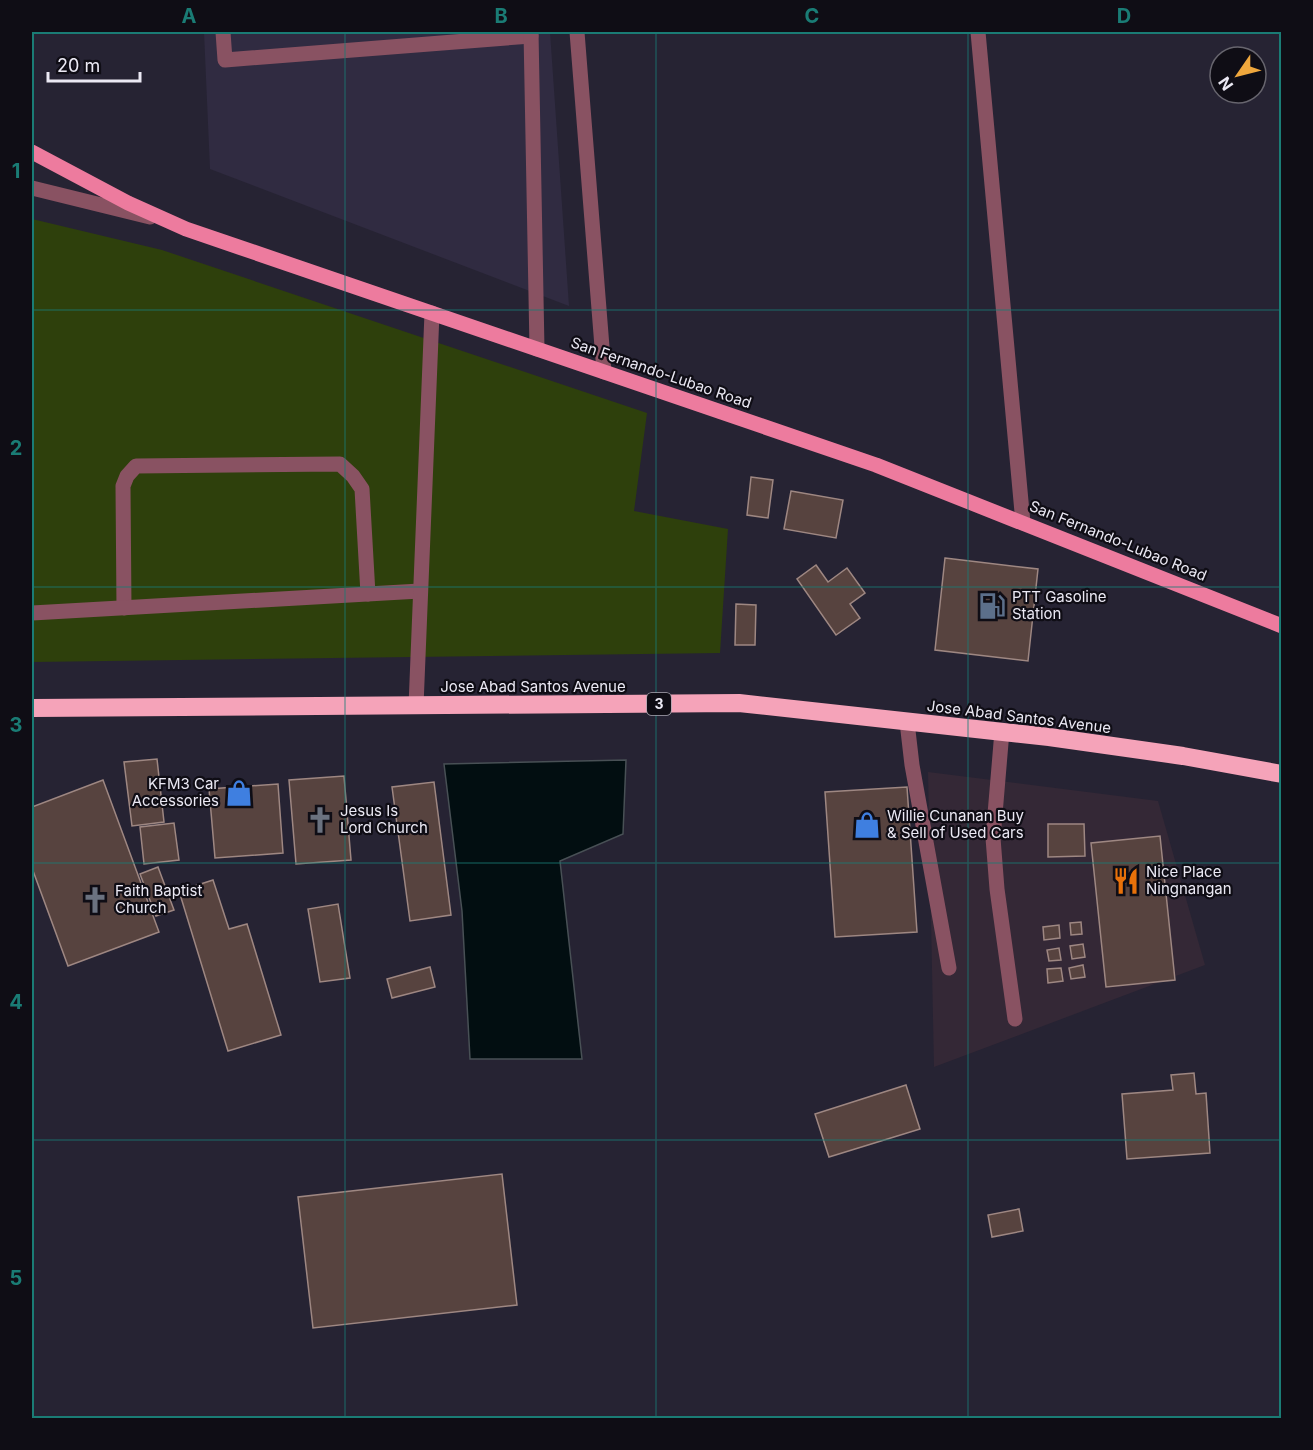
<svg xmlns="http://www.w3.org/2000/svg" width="1313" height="1450" font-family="Inter,sans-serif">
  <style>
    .commercial { fill: #342836 }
    .built { fill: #302b41 }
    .green { fill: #2e400c }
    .water { fill: #020e11; stroke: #485055; stroke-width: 1.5 }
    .building { fill: #57433f; stroke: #9e8782; stroke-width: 1.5 }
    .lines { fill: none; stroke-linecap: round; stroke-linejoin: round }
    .minor { stroke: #895262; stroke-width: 15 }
    .major { stroke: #ed7b9e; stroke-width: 15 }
    .highway { stroke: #f5a3b9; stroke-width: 18 }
    .grid { fill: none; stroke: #1a7c75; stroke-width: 1.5; stroke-opacity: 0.55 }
    .labels { text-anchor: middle; stroke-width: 4.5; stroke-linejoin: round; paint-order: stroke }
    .shield { fill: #0f0d15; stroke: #a9a7b1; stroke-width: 1.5 }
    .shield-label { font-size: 14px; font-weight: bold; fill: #ebe9f4 }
    .street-label { font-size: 15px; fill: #ebe9f4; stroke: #0f0d15 }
    .poi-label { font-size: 15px; fill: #ebe9f4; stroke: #0f0d15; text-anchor: start }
    .neatline { fill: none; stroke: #1a7c75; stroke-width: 2 }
    .grid-label { font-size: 20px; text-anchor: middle; font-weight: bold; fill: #1a7c75 }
  </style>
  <rect width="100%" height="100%" fill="#262333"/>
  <polygon class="commercial" points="928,772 1158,801 1205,965 934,1067"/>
  <polygon class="built" points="204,32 550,32 569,306 210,169"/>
  <polygon class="green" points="32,219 162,250 647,413 634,511 728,529 720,653 32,662"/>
  <polygon class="water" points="626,760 623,834 560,861 582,1059 470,1059 462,911 444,764"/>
  <g class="building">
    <polygon points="751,477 773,480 768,518 747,515"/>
    <polygon points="791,491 843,500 836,538 784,529"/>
    <polygon points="945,558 1038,569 1028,661 935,650"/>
    <polygon points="816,565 828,582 847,568 865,593 850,604 860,618 836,635 797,579"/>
    <polygon points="736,604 756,605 755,645 735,645"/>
    <polygon points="157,759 164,822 132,826 124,762"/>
    <polygon points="344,776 351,860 296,864 289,780"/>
    <polygon points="103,780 159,932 68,966 32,868 32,807"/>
    <polygon points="434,782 451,915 410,921 392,787"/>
    <polygon points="278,784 283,853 215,858 209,789"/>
    <polygon points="907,787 917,932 835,937 825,792"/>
    <polygon points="174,823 179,860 144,864 140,827"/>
    <polygon points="1048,824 1084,824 1085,856 1048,857"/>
    <polygon points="1160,836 1175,980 1106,987 1091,843"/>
    <polygon points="158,867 174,910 156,916 140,874"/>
    <polygon points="213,880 229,929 247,924 281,1035 228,1051 179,891"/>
    <polygon points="338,904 350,978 320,982 308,909"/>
    <polygon points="1081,922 1082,934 1071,935 1070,923"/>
    <polygon points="1059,925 1060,938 1044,940 1043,927"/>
    <polygon points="1083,944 1085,957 1072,959 1070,946"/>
    <polygon points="1059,948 1061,960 1049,961 1047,950"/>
    <polygon points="1083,965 1085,977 1071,979 1069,968"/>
    <polygon points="430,967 435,987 392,998 387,979"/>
    <polygon points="1061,968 1063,981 1048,983 1047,969"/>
    <polygon points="1194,1073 1196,1094 1206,1093 1210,1153 1127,1159 1122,1094 1173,1090 1171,1075"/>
    <polygon points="906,1085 920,1129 829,1157 815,1114"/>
    <polygon points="502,1174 517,1305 313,1328 298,1197"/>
    <polygon points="1019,1209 1023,1231 992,1237 988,1215"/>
  </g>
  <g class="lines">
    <g class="minor">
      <polyline points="223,32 225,60 531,36"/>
      <polyline points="531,32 537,349"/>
      <polyline points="577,32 604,372"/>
      <polyline points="978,32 1023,523"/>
      <polyline points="32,188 150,217"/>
      <polyline points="124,608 123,486 127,476 136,466 340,464 353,476 362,489 368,594"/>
      <polyline points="32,613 420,591"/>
      <polyline points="416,706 432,313"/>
      <polyline points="907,722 912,765 949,968"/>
      <polyline points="1002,731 993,838 997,889 1015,1019"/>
    </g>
    <polyline class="major" points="32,152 128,203 186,229 876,465 1282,626"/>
    <polyline class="highway" points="32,708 739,703 1049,737 1183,756 1282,774"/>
  </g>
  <path class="grid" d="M 345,32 L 345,1418M 656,32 L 656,1418M 968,32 L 968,1418M 32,310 L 1282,310M 32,587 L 1282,587M 32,863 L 1282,863M 32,1140 L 1282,1140"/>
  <defs>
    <symbol id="fuel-bare" viewBox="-9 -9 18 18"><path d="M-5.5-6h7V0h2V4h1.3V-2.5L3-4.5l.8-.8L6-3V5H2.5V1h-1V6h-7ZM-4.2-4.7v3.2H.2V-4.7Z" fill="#5c6f8a" stroke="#0f0d15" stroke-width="2.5" paint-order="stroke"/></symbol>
    <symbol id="shop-bare" viewBox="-9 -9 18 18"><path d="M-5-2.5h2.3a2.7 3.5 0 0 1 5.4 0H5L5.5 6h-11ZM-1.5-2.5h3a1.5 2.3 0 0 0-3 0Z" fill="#3f7fe0" stroke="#0f0d15" stroke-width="2.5" paint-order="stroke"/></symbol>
    <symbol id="church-bare" viewBox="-9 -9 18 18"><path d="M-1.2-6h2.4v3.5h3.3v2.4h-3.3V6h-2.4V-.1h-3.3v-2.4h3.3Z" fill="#6b7280" stroke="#0f0d15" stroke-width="2.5" paint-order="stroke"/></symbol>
    <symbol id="restaurant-bare" viewBox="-9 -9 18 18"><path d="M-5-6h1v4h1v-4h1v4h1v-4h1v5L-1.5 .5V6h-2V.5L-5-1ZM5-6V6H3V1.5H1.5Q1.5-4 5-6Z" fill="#e8710a" stroke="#0f0d15" stroke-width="2.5" paint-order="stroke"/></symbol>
  </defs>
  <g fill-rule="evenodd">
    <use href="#fuel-bare" x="973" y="587" width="38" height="38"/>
    <use href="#shop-bare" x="220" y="774" width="38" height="38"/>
    <use href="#church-bare" x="301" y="801" width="38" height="38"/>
    <use href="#shop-bare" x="848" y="806" width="38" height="38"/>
    <use href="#restaurant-bare" x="1107" y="862" width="38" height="38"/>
    <use href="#church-bare" x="76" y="881" width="38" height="38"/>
  </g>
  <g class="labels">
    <rect class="shield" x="647" y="693" width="24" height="22" rx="4.5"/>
    <g class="shield-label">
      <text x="659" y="709">3</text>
    </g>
    <g class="street-label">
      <text transform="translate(661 373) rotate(19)" y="5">San Fernando-Lubao Road</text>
      <text transform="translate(1118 541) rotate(22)" y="5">San Fernando-Lubao Road</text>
      <text x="533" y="692">Jose Abad Santos Avenue</text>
      <text transform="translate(1019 717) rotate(7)" y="5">Jose Abad Santos Avenue</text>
    </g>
    <g class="poi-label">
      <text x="1012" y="602">PTT Gasoline<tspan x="1012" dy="17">Station</tspan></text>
      <text x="219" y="789" text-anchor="end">KFM3 Car<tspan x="219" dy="17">Accessories</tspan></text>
      <text x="340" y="816">Jesus Is<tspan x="340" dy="17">Lord Church</tspan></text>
      <text x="887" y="821">Willie Cunanan Buy<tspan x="887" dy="17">&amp; Sell of Used Cars</tspan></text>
      <text x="1146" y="877">Nice Place<tspan x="1146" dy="17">Ningnangan</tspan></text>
      <text x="115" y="896">Faith Baptist<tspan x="115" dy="17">Church</tspan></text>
    </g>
  </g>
  <rect width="1313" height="1450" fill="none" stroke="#0f0d15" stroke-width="66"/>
  <g transform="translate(1238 75) rotate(235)"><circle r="28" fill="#0f0d15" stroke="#67656e" stroke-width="1.5"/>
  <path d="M0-4.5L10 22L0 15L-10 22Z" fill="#efa73d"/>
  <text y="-9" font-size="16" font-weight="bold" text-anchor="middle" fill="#ebe9f4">N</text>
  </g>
  <path d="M48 72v9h92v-9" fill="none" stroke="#ebe9f4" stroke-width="3"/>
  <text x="57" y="72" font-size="18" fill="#ebe9f4" stroke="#0f0d15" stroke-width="4.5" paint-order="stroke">20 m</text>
  <rect x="33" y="33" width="1247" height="1384" class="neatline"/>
  <g class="grid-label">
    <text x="189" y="23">A</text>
    <text x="501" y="23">B</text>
    <text x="812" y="23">C</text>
    <text x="1124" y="23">D</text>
    <text x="16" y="178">1</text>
    <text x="16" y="455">2</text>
    <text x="16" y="732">3</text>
    <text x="16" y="1009">4</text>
    <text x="16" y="1285">5</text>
  </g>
</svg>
